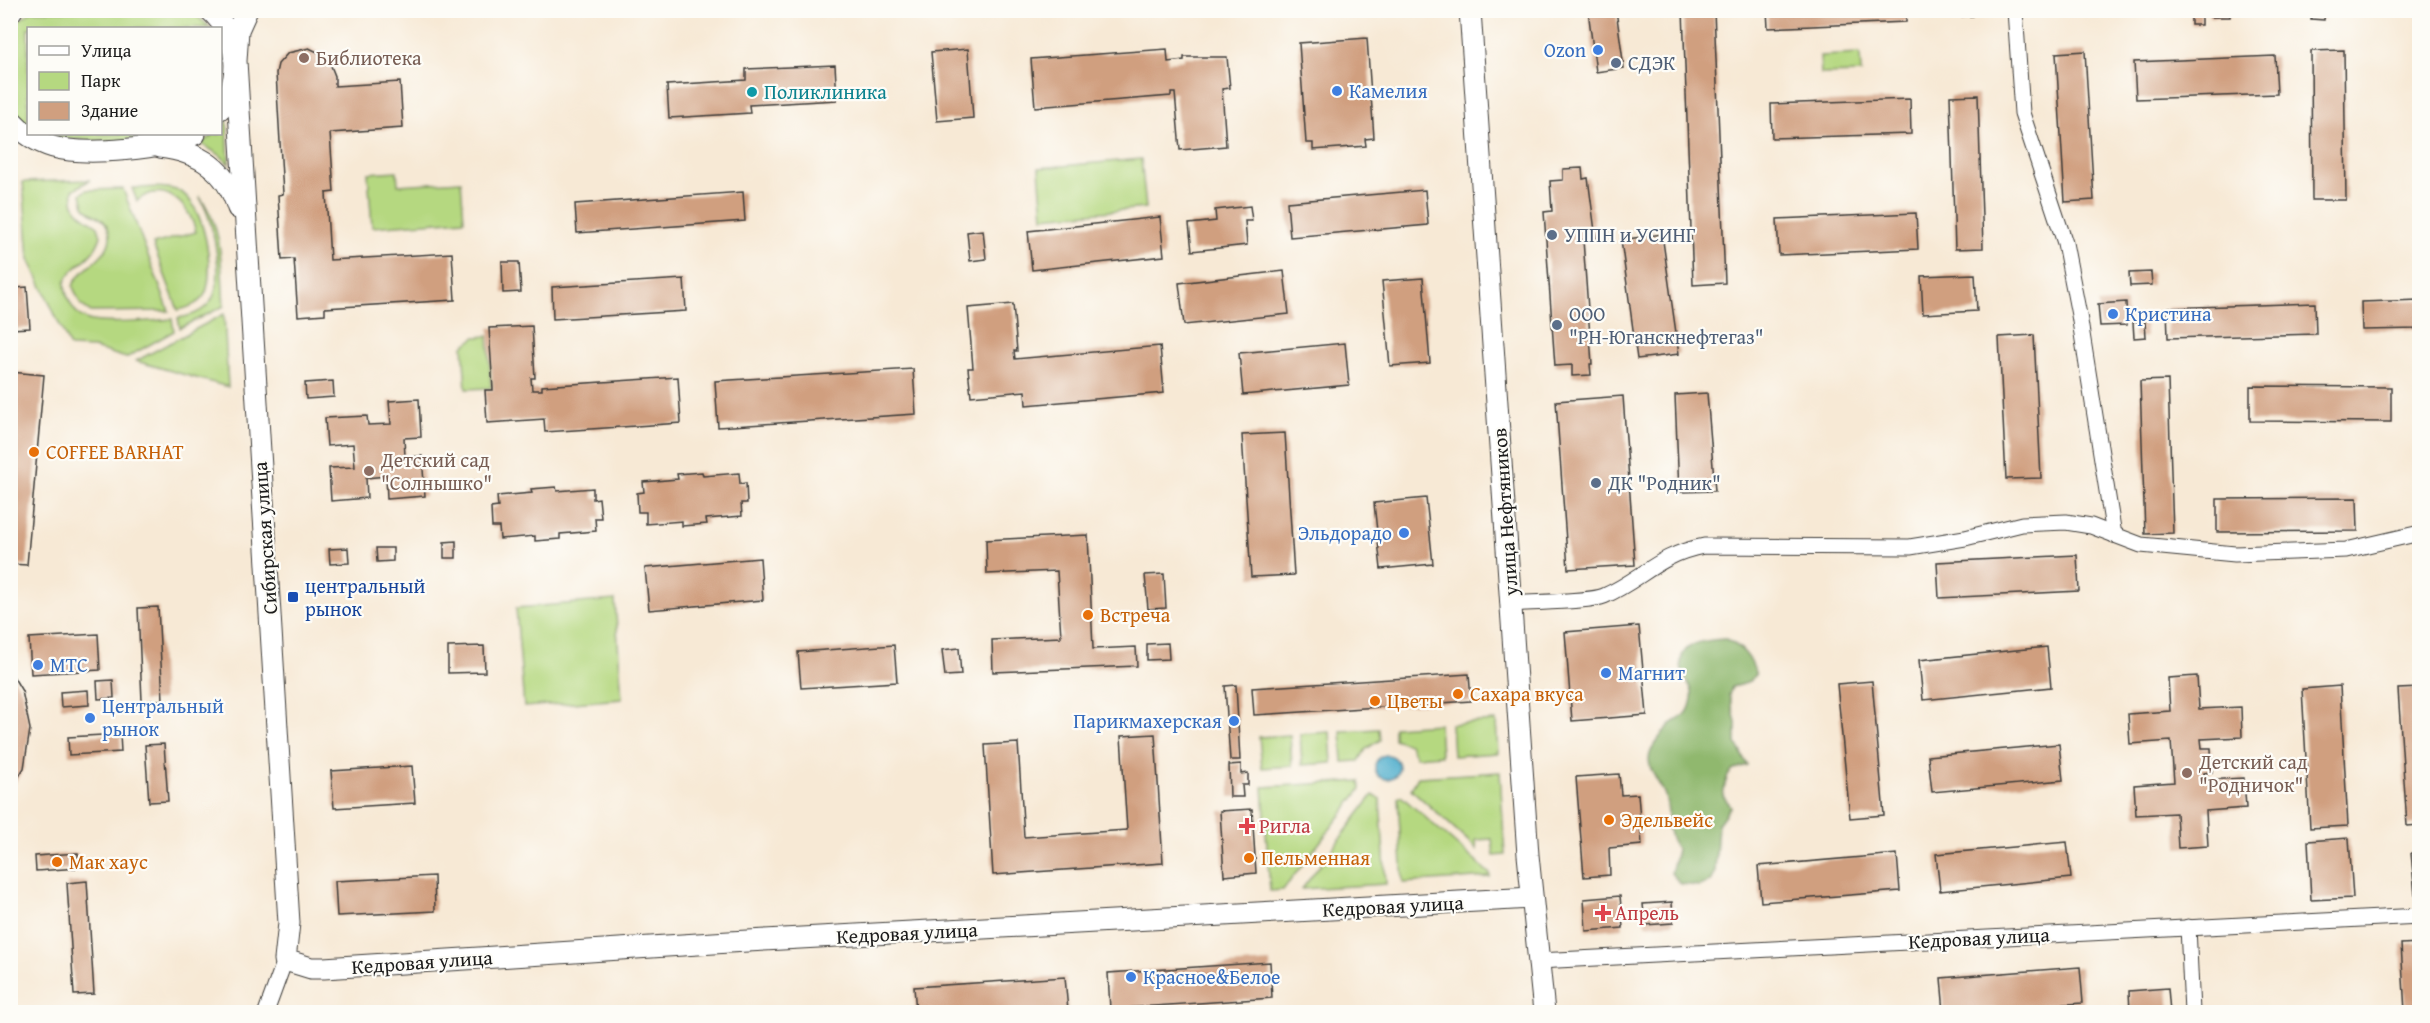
<svg xmlns="http://www.w3.org/2000/svg" width="2430" height="1023" font-family="'Gentium Book Plus',serif">
  <style>
    .green { fill: #b5d880; stroke: #687a4e; stroke-width: 1.5 }
    .forest { fill: #90b86e; stroke: #566a45; stroke-width: 1.5 }
    .water { fill: #4dadcc; stroke: #346474; stroke-width: 1.5 }
    .building { fill: #d09f7f }
    .lines { fill: none; stroke-linecap: round; stroke-linejoin: round }
    .street-casing { stroke: #3d3b38; stroke-width: 17 }
    .secondary-casing { stroke: #3d3b38; stroke-width: 23 }
    .street { stroke: #fff; stroke-width: 15 }
    .secondary { stroke: #fff; stroke-width: 21 }
    .shop-dot { fill: #3f7fe0; stroke: #fdfcf7; stroke-width: 2 }
    .education-dot { fill: #8d6e63; stroke: #fdfcf7; stroke-width: 2 }
    .service-dot { fill: #5c6f8a; stroke: #fdfcf7; stroke-width: 2 }
    .culture-dot { fill: #0f9aa8; stroke: #fdfcf7; stroke-width: 2 }
    .food-dot { fill: #e8710a; stroke: #fdfcf7; stroke-width: 2 }
    .transit-dot { fill: #1a4fb4; stroke: #fdfcf7; stroke-width: 2 }
    .health-dot { fill: #e0444e; stroke: #fdfcf7; stroke-width: 2 }
    .labels { text-anchor: middle; stroke-width: 4.5; stroke-linejoin: round; paint-order: stroke }
    .shop-label { font-size: 20px; fill: #366cbe; stroke: #fdfcf7; text-anchor: start }
    .education-label { font-size: 20px; fill: #785e54; stroke: #fdfcf7; text-anchor: start }
    .service-label { font-size: 20px; fill: #4e5e75; stroke: #fdfcf7; text-anchor: start }
    .culture-label { font-size: 20px; fill: #0d838f; stroke: #fdfcf7; text-anchor: start }
    .food-label { font-size: 20px; fill: #c56008; stroke: #fdfcf7; text-anchor: start }
    .street-label { font-size: 20px; fill: #1c1c1c; stroke: #fdfcf7 }
    .transit-label { font-size: 20px; fill: #164399; stroke: #fdfcf7; text-anchor: start }
    .health-label { font-size: 20px; fill: #be3a42; stroke: #fdfcf7; text-anchor: start }
  </style>
  <rect width="100%" height="100%" fill="#fdfcf7"/>
  <filter id="ink" filterUnits="userSpaceOnUse"><feTurbulence type="fractalNoise" baseFrequency=".0167" numOctaves="2"/><feDisplacementMap in="SourceGraphic" scale="12" xChannelSelector="R" yChannelSelector="G"/><feConvolveMatrix kernelMatrix="1 2 1 2 8 2 1 2 1" color-interpolation-filters="sRGB"/></filter>
  <filter id="wash" filterUnits="userSpaceOnUse"><feTurbulence type="fractalNoise" baseFrequency=".008" numOctaves="4" result="noise"/><feDisplacementMap in="SourceGraphic" scale="24" xChannelSelector="R" yChannelSelector="G"/><feGaussianBlur stdDeviation="1.35" result="paint"/><feColorMatrix in="noise" values="0 0 0 0 0 0 0 0 0 0 0 0 0 0 0 0 0 1.4 0 .05"/><feComposite in="paint" operator="in"/></filter>
  <g filter="url(#wash)">
    <rect width="100%" height="100%" fill="#f7e9d5"/>
    <g class="green">
      <polygon points="32,11 191,11 211,28 28,28 28,128 11,108 11,30 18,21"/>
      <polygon points="1860,54 1861,73 1821,74 1820,56"/>
      <polygon points="227,120 229,164 220,155 201,144 214,134 220,134 221,127"/>
      <path d="M 37,134 L 172,134 C 129,144 80,143 37,134 Z"/>
      <polygon points="1141,159 1146,208 1043,217 1039,168"/>
      <polygon points="397,171 398,185 461,181 464,220 372,227 368,173"/>
      <path d="M 90,180 L 73,190 C 70,211 83,216 98,226 L 101,236 C 93,262 74,262 65,282 C 65,296 73,315 88,320 C 103,325 154,321 172,319 L 174,331 L 126,358 L 94,348 L 70,347 L 29,259 L 23,182 Z"/>
      <path d="M 132,188 C 147,188 165,185 179,191 C 204,202 216,272 205,294 C 200,304 188,308 178,310 L 153,244 L 196,232 C 189,205 165,179 137,201 Z"/>
      <path d="M 123,189 L 169,311 L 91,312 L 81,305 L 73,287 C 76,267 124,254 106,224 C 101,215 90,215 84,206 L 81,194 L 86,190 Z"/>
      <path d="M 199,196 C 224,226 221,269 224,306 L 180,328 L 178,318 C 192,316 207,310 213,297 C 225,273 212,217 199,196 Z"/>
      <polygon points="224,314 228,387 136,361"/>
      <polygon points="488,336 491,388 466,389 463,346 476,337"/>
      <polygon points="615,600 622,699 524,707 516,608"/>
      <polygon points="1496,721 1498,753 1453,756 1451,724"/>
      <polygon points="1439,724 1441,755 1416,757 1409,744 1394,739 1394,727"/>
      <polygon points="1379,729 1380,740 1366,749 1359,761 1343,762 1341,731"/>
      <polygon points="1330,732 1332,763 1302,765 1300,734"/>
      <polygon points="1290,735 1292,766 1262,768 1259,737"/>
      <polygon points="1500,772 1505,855 1494,856 1492,839 1476,840 1477,849 1411,789 1418,777"/>
      <polygon points="1360,781 1361,789 1283,890 1270,891 1263,787"/>
      <polygon points="1373,795 1380,799 1386,884 1302,889"/>
      <polygon points="1401,796 1490,874 1490,877 1403,883 1398,798"/>
    </g>
    <path class="forest" d="M 1726,639 C 1743,648 1751,657 1756,675 L 1747,683 L 1732,687 L 1729,695 L 1736,722 L 1736,743 L 1747,765 C 1727,770 1726,776 1723,796 L 1731,806 L 1718,824 L 1715,871 L 1710,882 L 1699,886 L 1681,884 L 1671,873 L 1677,850 C 1663,830 1672,812 1664,793 C 1658,780 1644,766 1651,751 C 1655,743 1664,731 1670,725 C 1680,717 1688,717 1691,703 C 1696,685 1685,685 1682,670 C 1675,641 1708,640 1726,639 Z"/>
    <circle class="water" cx="1387" cy="767" r="12"/>
    <g id="blocks">
      <g class="building">
        <polygon points="1588,10 1616,10 1624,68 1596,72"/>
        <polygon points="1683,10 1714,10 1725,283 1693,285"/>
        <polygon points="1767,10 1906,10 1906,22 1768,28"/>
        <polygon points="1950,10 1973,10 1973,16 1950,17"/>
        <rect x="2210" y="10" width="20" height="7"/>
        <polygon points="2312,10 2325,10 2324,20 2311,19"/>
        <rect x="2191" y="11" width="10" height="14"/>
        <polygon points="1367,38 1374,138 1365,139 1366,146 1313,150 1313,143 1306,143 1299,43"/>
        <polygon points="309,48 324,55 329,61 335,76 335,86 400,82 403,128 330,133 334,192 326,193 330,260 452,253 455,300 325,308 325,314 298,316 294,259 282,260 278,195 283,194 276,73 278,64 288,53"/>
        <polygon points="968,49 973,118 937,121 931,52"/>
        <polygon points="1167,49 1168,62 1184,60 1184,57 1227,57 1230,88 1222,89 1226,146 1180,150 1175,93 1171,93 1171,96 1035,107 1031,59"/>
        <polygon points="2344,50 2346,200 2312,200 2311,51"/>
        <polygon points="2085,51 2094,200 2065,202 2056,53"/>
        <polygon points="2275,56 2277,94 2136,99 2134,62"/>
        <polygon points="835,65 837,100 749,105 750,113 669,118 667,85 746,80 746,69"/>
        <polygon points="1978,95 1983,248 1955,249 1950,96"/>
        <polygon points="1910,99 1911,134 1772,138 1771,104"/>
        <polygon points="1582,168 1583,179 1588,178 1596,239 1583,240 1592,364 1590,364 1591,375 1572,376 1572,365 1555,366 1544,212 1552,211 1550,181 1563,180 1563,169"/>
        <polygon points="1425,190 1428,225 1290,237 1287,202"/>
        <polygon points="743,192 745,221 577,233 575,204"/>
        <polygon points="1250,206 1252,221 1245,221 1247,245 1192,251 1189,224 1216,221 1215,210"/>
        <polygon points="1916,213 1918,249 1779,255 1777,219"/>
        <polygon points="1160,217 1164,256 1032,270 1028,231"/>
        <polygon points="983,230 986,259 970,261 967,232"/>
        <polygon points="1662,234 1679,354 1637,359 1621,240"/>
        <polygon points="10,256 14,256 16,288 27,287 30,328 10,329"/>
        <polygon points="502,262 519,262 521,292 503,293"/>
        <polygon points="1284,271 1289,314 1184,325 1179,283"/>
        <polygon points="2151,272 2152,285 2130,286 2129,273"/>
        <polygon points="1975,274 1977,311 1923,314 1921,276"/>
        <polygon points="1423,278 1430,363 1390,366 1382,281"/>
        <polygon points="684,279 686,311 553,319 552,287"/>
        <polygon points="2420,300 2420,329 2362,330 2361,302"/>
        <polygon points="2126,302 2127,325 2100,326 2098,304"/>
        <polygon points="2315,303 2316,334 2168,338 2167,308"/>
        <polygon points="1013,304 1017,351 1014,351 1015,359 1160,346 1164,393 1026,405 1025,391 971,396 968,368 973,368 968,308"/>
        <polygon points="2133,322 2145,322 2146,337 2134,338"/>
        <polygon points="532,326 535,378 531,378 532,390 542,390 542,386 678,377 681,423 545,432 544,419 487,423 485,390 493,390 489,328"/>
        <polygon points="2034,335 2041,478 2006,479 1999,337"/>
        <polygon points="1345,343 1349,385 1243,395 1239,353"/>
        <polygon points="913,369 916,414 718,427 715,381"/>
        <polygon points="10,372 44,375 27,565 10,564"/>
        <polygon points="2168,380 2173,533 2145,534 2140,381"/>
        <polygon points="333,381 334,397 306,399 305,383"/>
        <polygon points="2250,386 2391,387 2391,422 2250,421"/>
        <polygon points="1707,393 1715,491 1679,492 1675,395"/>
        <polygon points="1623,396 1635,565 1568,569 1556,401"/>
        <polygon points="419,399 421,437 404,438 405,457 422,456 425,496 387,499 386,476 366,478 367,498 331,501 329,468 355,467 353,444 327,446 325,418 367,416 368,425 391,424 389,401"/>
        <polygon points="1285,433 1294,575 1251,577 1242,435"/>
        <polygon points="702,472 703,476 739,473 740,484 746,483 747,503 741,503 742,516 706,519 707,524 682,526 682,521 646,524 646,512 638,512 637,493 644,492 643,482 678,479 677,474"/>
        <polygon points="556,487 557,491 593,488 593,499 599,498 601,518 595,518 596,531 560,534 560,539 535,541 535,536 500,539 499,527 492,527 491,508 498,507 497,496 532,493 531,489"/>
        <polygon points="1426,498 1433,564 1381,569 1374,503"/>
        <polygon points="2357,498 2358,531 2217,532 2217,499"/>
        <polygon points="1088,535 1093,649 1136,647 1137,666 993,672 992,640 1061,637 1057,571 987,574 986,540"/>
        <polygon points="456,541 456,558 444,558 444,542"/>
        <polygon points="348,548 349,563 330,564 329,549"/>
        <polygon points="376,548 393,548 393,561 377,562"/>
        <polygon points="2077,555 2079,591 1939,598 1937,562"/>
        <polygon points="760,558 763,600 649,610 645,568"/>
        <polygon points="1164,574 1166,608 1148,609 1145,575"/>
        <polygon points="158,607 163,700 142,701 138,608"/>
        <polygon points="1639,626 1647,715 1572,721 1565,632"/>
        <polygon points="98,634 100,670 31,674 29,638"/>
        <polygon points="1168,643 1169,659 1147,660 1147,644"/>
        <polygon points="894,645 897,682 801,688 798,652"/>
        <polygon points="484,646 485,672 448,673 448,647"/>
        <polygon points="2047,647 2051,687 1923,700 1919,660"/>
        <polygon points="959,648 961,675 945,676 942,650"/>
        <polygon points="10,671 22,691 30,729 24,768 10,791"/>
        <polygon points="1469,674 1471,701 1254,715 1252,688"/>
        <polygon points="2197,676 2199,709 2241,707 2242,737 2201,739 2202,748 2211,748 2212,772 2204,773 2204,780 2244,778 2246,808 2206,811 2208,846 2178,848 2176,813 2136,815 2134,785 2174,782 2171,741 2130,744 2128,714 2170,711 2168,678"/>
        <polygon points="113,680 114,698 98,699 97,681"/>
        <polygon points="1872,681 1884,815 1850,818 1837,684"/>
        <polygon points="1236,685 1240,760 1230,760 1225,686"/>
        <polygon points="2340,686 2348,826 2310,828 2302,689"/>
        <polygon points="2420,688 2420,825 2407,826 2398,689"/>
        <polygon points="88,690 89,705 61,707 60,692"/>
        <polygon points="120,734 121,752 69,755 68,737"/>
        <polygon points="1155,734 1163,863 993,875 985,745 1018,743 1024,837 1127,830 1121,736"/>
        <polygon points="164,744 168,801 149,802 145,745"/>
        <polygon points="2059,744 2063,780 1932,792 1928,756"/>
        <polygon points="1241,764 1241,774 1248,773 1248,785 1242,785 1243,797 1230,797 1229,765"/>
        <polygon points="412,766 415,803 334,808 331,771"/>
        <polygon points="1619,774 1621,795 1638,794 1642,845 1609,848 1610,875 1584,877 1576,777"/>
        <polygon points="1252,809 1256,873 1224,876 1220,811"/>
        <polygon points="2349,838 2353,898 2311,900 2308,841"/>
        <polygon points="2067,842 2071,878 1940,891 1936,854"/>
        <polygon points="2420,852 2420,895 2415,895 2411,853"/>
        <polygon points="78,853 79,868 36,871 35,856"/>
        <polygon points="1897,854 1900,891 1761,902 1758,866"/>
        <polygon points="434,876 435,911 337,916 335,881"/>
        <polygon points="87,881 94,994 74,995 67,883"/>
        <polygon points="1620,896 1623,928 1586,931 1584,899"/>
        <polygon points="1672,902 1673,923 1645,925 1643,904"/>
        <polygon points="2420,943 2420,1012 2405,1012 2401,944"/>
        <polygon points="1270,962 1272,998 1110,1009 1108,973"/>
        <polygon points="2080,967 2083,1003 1944,1012 1941,978"/>
        <polygon points="1065,977 1068,1011 916,1012 914,987"/>
        <polygon points="2168,988 2170,1012 2130,1012 2129,991"/>
        <polygon points="499,1008 499,1012 461,1012 461,1011"/>
      </g>
    </g>
  </g>
  <g filter="url(#ink)">
    <use href="#blocks" fill-opacity="0" stroke="#3d3b38" stroke-width="1.5"/>
    <g class="lines">
      <defs>
        <g id="street">
          <polyline points="2015,10 2022,113 2065,243 2079,315 2114,535"/>
          <path d="M 1511,604 C 1529,602 1591,602 1604,596 C 1643,579 1657,555 1704,546 L 1910,547 L 1965,538 L 2022,524 L 2066,522 L 2091,526 L 2141,545 L 2235,554 L 2346,550 L 2420,533"/>
          <polyline points="2188,927 2192,1012"/>
          <polyline points="1538,961 2420,916"/>
          <polyline points="266,1012 285,960"/>
        </g>
        <g id="secondary">
          <path d="M 210,10 C 239,36 243,78 220,109"/>
          <polyline points="247,10 238,30 236,61 289,923 285,960 311,968 324,968 729,942 1532,898"/>
          <polyline points="1470,10 1528,855 1544,1012"/>
          <polyline points="10,12 12,10"/>
          <path d="M 10,119 C 22,132 36,142 53,147 C 85,156 166,149 195,134"/>
          <path d="M 160,147 C 200,152 226,169 238,208"/>
        </g>
      </defs>
      <use href="#street" class="street-casing"/>
      <use href="#secondary" class="secondary-casing"/>
      <use href="#street" class="street"/>
      <use href="#secondary" class="secondary"/>
    </g>
  </g>
  <g class="shop-dot">
    <circle cx="1598" cy="50" r="6"/>
    <circle cx="1337" cy="91" r="6"/>
    <circle cx="2113" cy="314" r="6"/>
    <circle cx="1404" cy="533" r="6"/>
    <circle cx="38" cy="665" r="6"/>
    <circle cx="1606" cy="673" r="6"/>
    <circle cx="90" cy="718" r="6"/>
    <circle cx="1234" cy="721" r="6"/>
    <circle cx="1131" cy="977" r="6"/>
  </g>
  <g class="education-dot">
    <circle cx="304" cy="58" r="6"/>
    <circle cx="369" cy="471" r="6"/>
    <circle cx="2187" cy="773" r="6"/>
  </g>
  <g class="service-dot">
    <circle cx="1616" cy="63" r="6"/>
    <circle cx="1552" cy="235" r="6"/>
    <circle cx="1557" cy="325" r="6"/>
    <circle cx="1596" cy="483" r="6"/>
  </g>
  <circle class="culture-dot" cx="752" cy="92" r="6"/>
  <g class="food-dot">
    <circle cx="34" cy="452" r="6"/>
    <circle cx="1088" cy="615" r="6"/>
    <circle cx="1458" cy="694" r="6"/>
    <circle cx="1375" cy="701" r="6"/>
    <circle cx="1609" cy="820" r="6"/>
    <circle cx="1249" cy="858" r="6"/>
    <circle cx="57" cy="862" r="6"/>
  </g>
  <rect class="transit-dot" x="287" y="591" width="12" height="12" rx="3"/>
  <g class="health-dot">
    <path d="M1244 817h6v6h6v6h-6v6h-6v-6h-6v-6h6z"/>
    <path d="M1600 904h6v6h6v6h-6v6h-6v-6h-6v-6h6z"/>
  </g>
  <g class="labels">
    <g class="shop-label">
      <text x="1586" y="57" text-anchor="end">Ozon</text>
      <text x="1349" y="98">Камелия</text>
      <text x="2125" y="321">Кристина</text>
      <text x="1392" y="540" text-anchor="end">Эльдорадо</text>
      <text x="50" y="672">МТС</text>
      <text x="1618" y="680">Магнит</text>
      <text x="102" y="713">Центральный<tspan x="102" dy="23">рынок</tspan></text>
      <text x="1222" y="728" text-anchor="end">Парикмахерская</text>
      <text x="1143" y="984">Красное&amp;Белое</text>
    </g>
    <g class="education-label">
      <text x="316" y="65">Библиотека</text>
      <text x="381" y="467">Детский сад<tspan x="381" dy="23">"Солнышко"</tspan></text>
      <text x="2199" y="769">Детский сад<tspan x="2199" dy="23">"Родничок"</tspan></text>
    </g>
    <g class="service-label">
      <text x="1628" y="70">СДЭК</text>
      <text x="1564" y="242">УППН и УСИНГ</text>
      <text x="1569" y="321">ООО<tspan x="1569" dy="23">"РН-Юганскнефтегаз"</tspan></text>
      <text x="1608" y="490">ДК "Родник"</text>
    </g>
    <g class="culture-label">
      <text x="764" y="99">Поликлиника</text>
    </g>
    <g class="food-label">
      <text x="46" y="459">COFFEE BARHAT</text>
      <text x="1100" y="622">Встреча</text>
      <text x="1470" y="701">Сахара вкуса</text>
      <text x="1387" y="708">Цветы</text>
      <text x="1621" y="827">Эдельвейс</text>
      <text x="1261" y="865">Пельменная</text>
      <text x="69" y="869">Мак хаус</text>
    </g>
    <g class="street-label">
      <text transform="translate(1505 512) rotate(-94)" y="7">улица Нефтяников</text>
      <text transform="translate(265 538) rotate(-94)" y="7">Сибирская улица</text>
      <text transform="translate(1393 906) rotate(-3)" y="7">Кедровая улица</text>
      <text transform="translate(907 933) rotate(-3)" y="7">Кедровая улица</text>
      <text transform="translate(1979 938) rotate(-3)" y="7">Кедровая улица</text>
      <text transform="translate(422 962) rotate(-4)" y="7">Кедровая улица</text>
    </g>
    <g class="transit-label">
      <text x="305" y="593">центральный<tspan x="305" dy="23">рынок</tspan></text>
    </g>
    <g class="health-label">
      <text x="1259" y="833">Ригла</text>
      <text x="1615" y="920">Апрель</text>
    </g>
  </g>
  <rect width="2430" height="1023" fill="none" stroke="#fdfcf7" stroke-width="36"/>
  <rect x="27" y="27" width="195" height="108" fill="#fdfcf7" stroke="#a3a29f" stroke-width="1.5"/>
  <rect x="39" y="46" width="30" height="9" fill="#ffffff" stroke="#a3a29f" stroke-width="1.5"/>
  <text x="81" y="57" font-size="18" fill="#1c1c1c">Улица</text>
  <rect x="39" y="72" width="30" height="18" fill="#b5d880" stroke="#a3a29f" stroke-width="1.5"/>
  <text x="81" y="87" font-size="18" fill="#1c1c1c">Парк</text>
  <rect x="39" y="102" width="30" height="18" fill="#d09f7f" stroke="#a3a29f" stroke-width="1.5"/>
  <text x="81" y="117" font-size="18" fill="#1c1c1c">Здание</text>
</svg>
